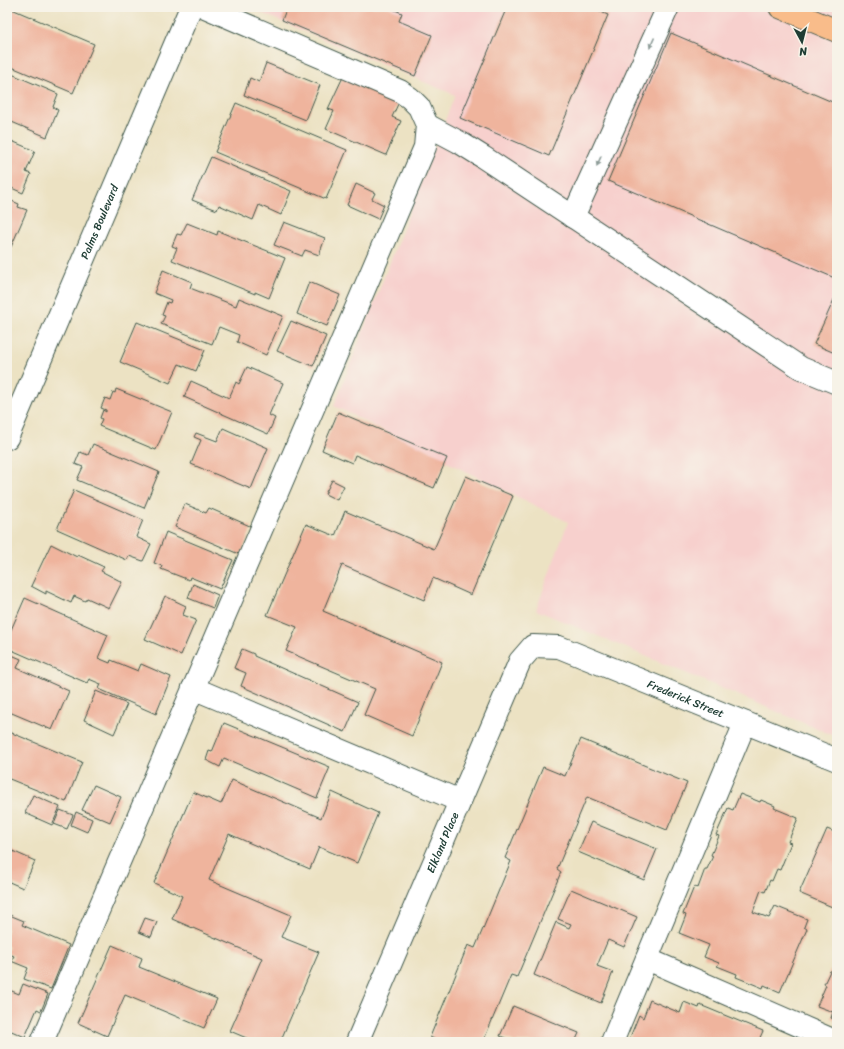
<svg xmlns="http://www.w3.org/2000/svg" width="844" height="1049" font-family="Sriracha,sans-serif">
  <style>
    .built { fill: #f7d0cd }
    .building { fill: #efb49d }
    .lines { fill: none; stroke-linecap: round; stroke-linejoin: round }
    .minor-casing { stroke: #3e5649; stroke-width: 24 }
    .highway-casing { stroke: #3e5649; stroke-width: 24 }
    .minor { stroke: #fff; stroke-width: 22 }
    .highway { stroke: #f9bc8a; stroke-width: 22 }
    .oneway { fill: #8f9e9a }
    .labels { text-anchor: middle; stroke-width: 3.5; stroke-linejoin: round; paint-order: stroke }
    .street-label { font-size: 11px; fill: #1f3d34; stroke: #f7f3e8 }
  </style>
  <rect width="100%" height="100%" fill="#f7f3e8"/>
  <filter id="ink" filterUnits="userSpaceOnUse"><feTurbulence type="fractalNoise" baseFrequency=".025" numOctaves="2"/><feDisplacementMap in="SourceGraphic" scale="8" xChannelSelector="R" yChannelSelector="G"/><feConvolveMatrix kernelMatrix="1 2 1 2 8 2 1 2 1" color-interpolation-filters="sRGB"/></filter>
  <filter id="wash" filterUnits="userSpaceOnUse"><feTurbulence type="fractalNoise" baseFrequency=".012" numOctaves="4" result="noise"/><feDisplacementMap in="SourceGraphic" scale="16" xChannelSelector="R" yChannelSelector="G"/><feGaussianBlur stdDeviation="0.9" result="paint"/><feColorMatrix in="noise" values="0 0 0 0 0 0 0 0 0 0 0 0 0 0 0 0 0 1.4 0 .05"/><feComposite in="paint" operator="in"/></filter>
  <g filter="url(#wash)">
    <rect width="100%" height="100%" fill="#ece2c3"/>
    <polygon class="built" points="247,7 837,7 837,737 536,610 568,522 334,406 455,95"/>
    <g id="blocks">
      <g class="building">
        <polygon points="7,7 94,44 73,93 7,65"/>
        <polygon points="287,7 388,7 402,13 399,21 432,35 415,76 282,20"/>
        <polygon points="507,7 588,7 608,15 549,156 460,118"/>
        <polygon points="671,33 837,104 837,279 608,181"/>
        <polygon points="266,63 320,85 306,120 244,95 250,78 259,82"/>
        <polygon points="7,72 58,94 53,107 58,110 47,137 7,120"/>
        <polygon points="343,77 399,102 392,117 401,121 386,155 326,129 334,111 328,109"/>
        <polygon points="236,103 347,150 326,199 215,152"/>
        <polygon points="7,139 35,151 26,172 31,174 23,193 7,186"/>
        <polygon points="211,157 291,191 281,215 259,205 253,220 219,205 217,210 192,200"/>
        <polygon points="356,184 375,193 372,199 384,205 378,219 347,205"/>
        <polygon points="7,199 19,204 18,207 27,210 11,247 7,245"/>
        <polygon points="284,222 325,238 319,255 305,250 302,256 274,245"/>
        <polygon points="187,223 217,235 218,231 285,258 269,298 255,292 255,294 172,260 177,248 172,246 177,234 181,235"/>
        <polygon points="163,270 192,282 190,288 236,306 239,298 283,316 266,355 237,342 239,335 219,327 212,344 161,324 165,316 162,315 167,302 170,303 171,300 154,293"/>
        <polygon points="309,282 340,295 327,326 297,314"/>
        <polygon points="837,293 837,354 814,344"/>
        <polygon points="291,321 326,336 313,366 277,351"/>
        <polygon points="137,322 205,350 196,371 179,364 170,383 120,362"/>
        <polygon points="247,367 283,383 269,415 275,418 268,434 184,397 191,381 229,398 236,382 239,384"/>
        <polygon points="116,389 172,412 156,450 99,426 102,419 100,418 103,410 106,412 106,410 101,408 105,398 110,400 113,392 115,393"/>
        <polygon points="338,412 447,458 434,488 355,455 352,463 322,450"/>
        <polygon points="223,428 268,448 251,489 191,464 201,440 194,437 196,433 217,441"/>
        <polygon points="93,444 159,472 144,508 77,480 83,467 75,464 80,452 88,455"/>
        <polygon points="466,476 513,496 471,595 433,578 424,600 342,565 323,611 442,662 412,736 364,715 375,689 286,651 297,627 267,615 306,524 335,536 345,511 434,549"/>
        <polygon points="332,480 344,486 337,500 325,494"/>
        <polygon points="74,490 143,520 136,537 151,544 143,561 129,556 127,560 57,529"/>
        <polygon points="185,504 206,513 209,508 252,527 241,555 175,527"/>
        <polygon points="166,532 233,560 220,589 190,577 189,580 161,569 162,566 154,563"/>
        <polygon points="51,544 77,557 78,555 104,567 101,571 122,582 109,608 87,598 85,601 74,596 71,603 46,591 46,594 31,586"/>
        <polygon points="193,584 218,595 213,608 188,598"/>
        <polygon points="165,596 186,606 183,615 196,620 181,655 145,639"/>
        <polygon points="25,598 108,635 98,658 110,663 111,660 138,671 141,664 171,677 156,714 99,689 101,684 89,679 87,683 7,648 7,639"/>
        <polygon points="242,649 254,654 254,656 358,702 345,732 241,686 246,673 234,668"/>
        <polygon points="7,653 21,659 17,668 69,691 52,730 7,711"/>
        <polygon points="96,691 127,704 114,734 84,720"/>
        <polygon points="224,723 330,767 317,798 224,758 220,767 206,760 209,751 212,752"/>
        <polygon points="7,731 82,762 66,802 7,778"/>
        <polygon points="581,739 687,783 667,830 587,797 557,869 561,872 517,977 511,975 483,1042 440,1042 430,1037 468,945 475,948 511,861 505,858 543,767 565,776"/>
        <polygon points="232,780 321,818 332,792 378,813 357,863 319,847 310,869 229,834 209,880 291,915 281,937 319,952 280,1042 256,1042 230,1031 262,958 172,919 182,896 154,883 193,792 221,804"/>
        <polygon points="94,785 121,797 110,822 82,810"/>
        <polygon points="740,794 760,802 761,800 775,806 774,808 798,818 788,842 791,843 780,870 777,869 772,881 770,880 765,892 761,890 753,912 769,918 775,906 807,919 804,927 807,929 780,992 764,985 763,988 736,977 737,974 717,966 719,963 704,957 709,945 679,933 686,915 683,914 694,887 698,888 705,869 707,869 713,856 711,855 719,836 716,835 728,808 733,810"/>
        <polygon points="33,795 60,807 52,825 25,813"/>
        <polygon points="60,810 73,815 67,829 54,824"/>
        <polygon points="76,812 92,819 87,832 71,825"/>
        <polygon points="591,822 657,849 644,880 578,852"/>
        <polygon points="827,829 837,833 837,909 799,893"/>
        <polygon points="8,849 35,861 23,888 7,881 7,851"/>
        <polygon points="571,889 637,917 624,947 608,940 597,966 613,972 601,1003 534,975 556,922 569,928 571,924 558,919"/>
        <polygon points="7,914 24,921 22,925 69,945 51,989 24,979 28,968 11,961 14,956 7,953 9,947 7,946"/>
        <polygon points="145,918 157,922 151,937 139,932"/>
        <polygon points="112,945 142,958 139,967 217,999 204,1028 125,995 107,1036 78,1023"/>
        <polygon points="837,959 837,1020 831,1018 833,1012 817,1006 826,985 824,984 830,971 832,971"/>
        <polygon points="23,984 48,994 41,1011 37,1009 25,1037 7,1029 7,989 19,994"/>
        <polygon points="650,1000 680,1013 684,1002 699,1008 700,1005 763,1031 758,1042 628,1042 639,1015 643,1018"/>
        <polygon points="513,1006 579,1033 575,1042 515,1042 500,1036"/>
      </g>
    </g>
  </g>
  <g filter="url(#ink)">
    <use href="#blocks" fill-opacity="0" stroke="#3e5649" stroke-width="1"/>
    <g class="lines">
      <defs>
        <g id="minor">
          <polyline points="427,125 459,142 483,157 801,368 837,383"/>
          <polyline points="573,217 668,7"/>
          <path id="s1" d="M 7,438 L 191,7"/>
          <polyline points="193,688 460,801"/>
          <polyline points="647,959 837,1042"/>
          <polyline points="42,1042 425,147 427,125 419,107 410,98 400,91 205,7"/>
          <path id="s2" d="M 357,1042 L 520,661 L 533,646 L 559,647 L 837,760"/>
          <polyline points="612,1042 745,723"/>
        </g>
        <polyline id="highway" points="780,7 837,31"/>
      </defs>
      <use href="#minor" class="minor-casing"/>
      <use href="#highway" class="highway-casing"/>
      <use href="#minor" class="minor"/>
      <use href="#highway" class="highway"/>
    </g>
    <defs><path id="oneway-solid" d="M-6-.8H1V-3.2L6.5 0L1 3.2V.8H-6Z"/></defs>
    <g class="oneway">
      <use href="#oneway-solid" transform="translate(652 43) rotate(114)"/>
      <use href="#oneway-solid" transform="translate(599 161) rotate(114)"/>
    </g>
  </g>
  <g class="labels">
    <g class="street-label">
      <text dy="4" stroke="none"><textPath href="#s1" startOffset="235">Palms Boulevard</textPath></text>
      <text dy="4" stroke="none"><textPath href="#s2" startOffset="597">Frederick Street</textPath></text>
      <text dy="4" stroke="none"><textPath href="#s2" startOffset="217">Elkland Place</textPath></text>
    </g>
  </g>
  <rect width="844" height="1049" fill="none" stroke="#f7f3e8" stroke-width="24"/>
  <g transform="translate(802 42) rotate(173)" stroke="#f7f3e8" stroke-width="3" paint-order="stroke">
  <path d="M0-3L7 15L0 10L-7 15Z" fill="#1f3d34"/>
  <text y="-6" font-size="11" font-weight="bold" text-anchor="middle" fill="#1f3d34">N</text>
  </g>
</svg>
